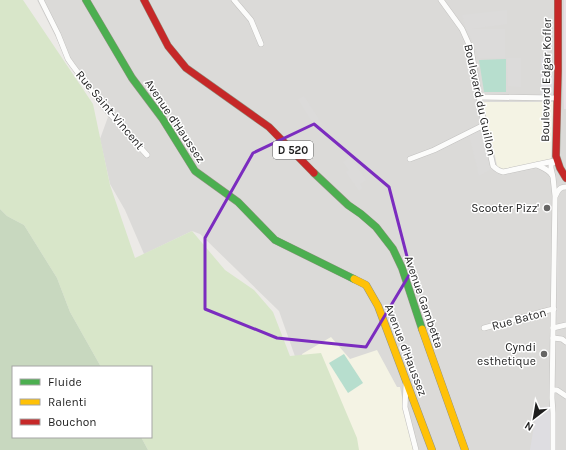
<svg xmlns="http://www.w3.org/2000/svg" width="566" height="450" font-family="Karla,sans-serif">
  <style>
    .residential { fill: #dbdad8 }
    .industrial { fill: #e9e0e5 }
    .education { fill: #f4f3e4 }
    .grass { fill: #d8e6c9 }
    .forest { fill: #c8d8bf }
    .pitch { fill: #b7dece }
    .parking { fill: #dcdbda }
    .plaza { fill: #dedde1 }
    .lines { fill: none; stroke-linecap: round; stroke-linejoin: round }
    .street-casing { stroke: #c2c1bf; stroke-width: 6 }
    .fast-casing { stroke: #929381; stroke-width: 8 }
    .slow-casing { stroke: #929381; stroke-width: 8 }
    .jam-casing { stroke: #929381; stroke-width: 8 }
    .street { stroke: #fcfcfb; stroke-width: 5 }
    .fast { stroke: #4caf50; stroke-width: 7 }
    .slow { stroke: #ffc107; stroke-width: 7 }
    .jam { stroke: #c62828; stroke-width: 7 }
    .marked { fill: none; stroke: #7b2cbf; stroke-width: 3; stroke-linejoin: round }
    .poi-dot { fill: #666564; stroke: #fff; stroke-width: 1.5 }
    .labels { text-anchor: middle; stroke-width: 3; stroke-linejoin: round; paint-order: stroke }
    .shield { fill: #fff; stroke: #626262; stroke-width: 1 }
    .shield-label { font-size: 11px; font-weight: bold; fill: #1e1e1e }
    .street-label { font-size: 12px; fill: #1e1e1e; stroke: #fff }
    .poi-label { font-size: 12px; fill: #1e1e1e; stroke: #fff; text-anchor: end }
  </style>
  <rect width="100%" height="100%" fill="#eceae7"/>
  <polygon class="residential" points="37,0 566,0 566,450 328,450 279,311 200,234 192,231 144,254 125,210 110,184 100,139 108,117 68,61"/>
  <polygon class="industrial" points="564,0 566,0 566,109 564,109 563,83"/>
  <g class="education">
    <polygon points="483,102 553,102 551,160 498,170"/>
    <polygon points="331,337 350,359 377,350 397,387 400,387 413,450 330,450 330,442 302,354"/>
  </g>
  <polygon class="grass" points="0,0 23,0 93,104 110,185 135,258 192,231 225,270 254,290 273,312 290,356 321,353 357,438 359,450 148,450 141,437 151,437 151,367 101,367 70,312 57,278 24,225 7,216 0,209"/>
  <polygon class="forest" points="0,209 7,216 24,225 57,278 70,312 101,367 13,367 13,437 141,437 148,450 0,450"/>
  <g class="pitch">
    <polygon points="506,59 506,92 484,92 479,60"/>
    <polygon points="344,354 363,383 348,393 329,363"/>
  </g>
  <g class="parking">
    <polygon points="507,10 507,24 471,29 505,29 505,58 479,58 475,45 466,30 462,15"/>
    <polygon points="507,58 521,58 521,87 508,86"/>
    <polygon points="304,96 322,124 316,128 298,99"/>
    <polygon points="482,130 491,169 479,176 469,135"/>
    <polygon points="350,157 366,180 360,184 362,188 359,191 346,172 349,170 343,162"/>
    <polygon points="558,212 560,212 558,317 556,317"/>
  </g>
  <g class="plaza">
    <polygon points="544,42 551,42 553,44 553,46 548,49 547,62 552,63 552,75 555,78 554,95 541,94 541,57 544,57"/>
    <polygon points="550,406 551,450 530,450 537,408"/>
  </g>
  <g class="lines">
    <defs>
      <g id="street">
        <polyline points="41,0 58,34 68,59 73,66 103,106 147,155"/>
        <polyline points="234,0 251,20 261,44"/>
        <path d="M 441,0 L 462,29 L 471,49 L 484,125 L 493,166 C 496,169 498,171 503,172 L 554,161"/>
        <polyline points="480,97 557,98"/>
        <polyline points="410,159 434,150 484,125"/>
        <path d="M 537,165 C 543,168 548,169 552,175"/>
        <path d="M 556,195 C 558,190 560,187 566,187"/>
        <polyline points="484,328 549,310 554,309"/>
        <polyline points="553,328 566,325"/>
        <polyline points="553,338 562,339 566,342"/>
        <polyline points="406,384 405,407 416,450"/>
        <polyline points="553,390 557,390 566,396"/>
        <polyline points="553,450 553,413 552,398 555,196 553,177 551,168 551,164 556,161"/>
      </g>
      <g id="fast">
        <polyline points="86,0 132,78 162,118 195,171 238,202 275,240 354,279"/>
        <polyline points="314,173 348,205 361,214 376,227 393,249 402,268 422,329"/>
      </g>
      <g id="slow">
        <polyline points="354,279 366,285 378,306 432,450"/>
        <polyline points="422,329 465,450"/>
      </g>
      <g id="jam">
        <polyline points="144,0 168,46 186,68 269,127 314,173"/>
        <polyline points="558,0 558,71 556,156 560,168 566,178"/>
      </g>
    </defs>
    <use href="#street" class="street-casing"/>
    <use href="#fast" class="fast-casing"/>
    <use href="#slow" class="slow-casing"/>
    <use href="#jam" class="jam-casing"/>
    <use href="#street" class="street"/>
    <use href="#fast" class="fast"/>
    <use href="#slow" class="slow"/>
    <use href="#jam" class="jam"/>
  </g>
  <path class="marked" d="M 314,124 L 389,187 L 411,272 L 366,347 L 277,338 L 205,309 L 205,238 L 253,153 Z"/>
  <g class="poi-dot">
    <circle cx="547" cy="208" r="4"/>
    <circle cx="544" cy="354" r="4"/>
  </g>
  <g class="labels">
    <rect class="shield" x="273" y="141" width="40" height="18" rx="3"/>
    <g class="shield-label">
      <text x="293" y="154">D 520</text>
    </g>
    <g class="street-label">
      <text transform="translate(546 80) rotate(-89)" y="4">Boulevard Edgar Kofler</text>
      <text transform="translate(480 100) rotate(78)" y="4">Boulevard du Guillon</text>
      <text transform="translate(110 110) rotate(50)" y="4">Rue Saint-Vincent</text>
      <text transform="translate(175 121) rotate(56)" y="4">Avenue d'Haussez</text>
      <text transform="translate(424 302) rotate(71)" y="4">Avenue Gambetta</text>
      <text transform="translate(519 319) rotate(-15)" y="4">Rue Baton</text>
      <text transform="translate(406 350) rotate(69)" y="4">Avenue d'Haussez</text>
    </g>
    <g class="poi-label">
      <text x="539" y="212">Scooter Pizz'</text>
      <text x="536" y="351">Cyndi<tspan x="536" dy="14">esthetique</tspan></text>
    </g>
  </g>
  <rect x="12" y="366" width="140" height="72" fill="#ffffff" stroke="#a5a5a5"/>
  <rect x="20" y="379" width="20" height="6" fill="#4caf50" stroke="#a5a5a5"/>
  <text x="48" y="386" font-size="12" fill="#1e1e1e">Fluide</text>
  <rect x="20" y="399" width="20" height="6" fill="#ffc107" stroke="#a5a5a5"/>
  <text x="48" y="406" font-size="12" fill="#1e1e1e">Ralenti</text>
  <rect x="20" y="419" width="20" height="6" fill="#c62828" stroke="#a5a5a5"/>
  <text x="48" y="426" font-size="12" fill="#1e1e1e">Bouchon</text>
  <g transform="translate(534 418) rotate(211)" stroke="#ffffff" stroke-width="3" paint-order="stroke">
  <path d="M0-3L7 15L0 10L-7 15Z" fill="#1e1e1e"/>
  <text y="-6" font-size="11" font-weight="bold" text-anchor="middle" fill="#1e1e1e">N</text>
  </g>
</svg>
